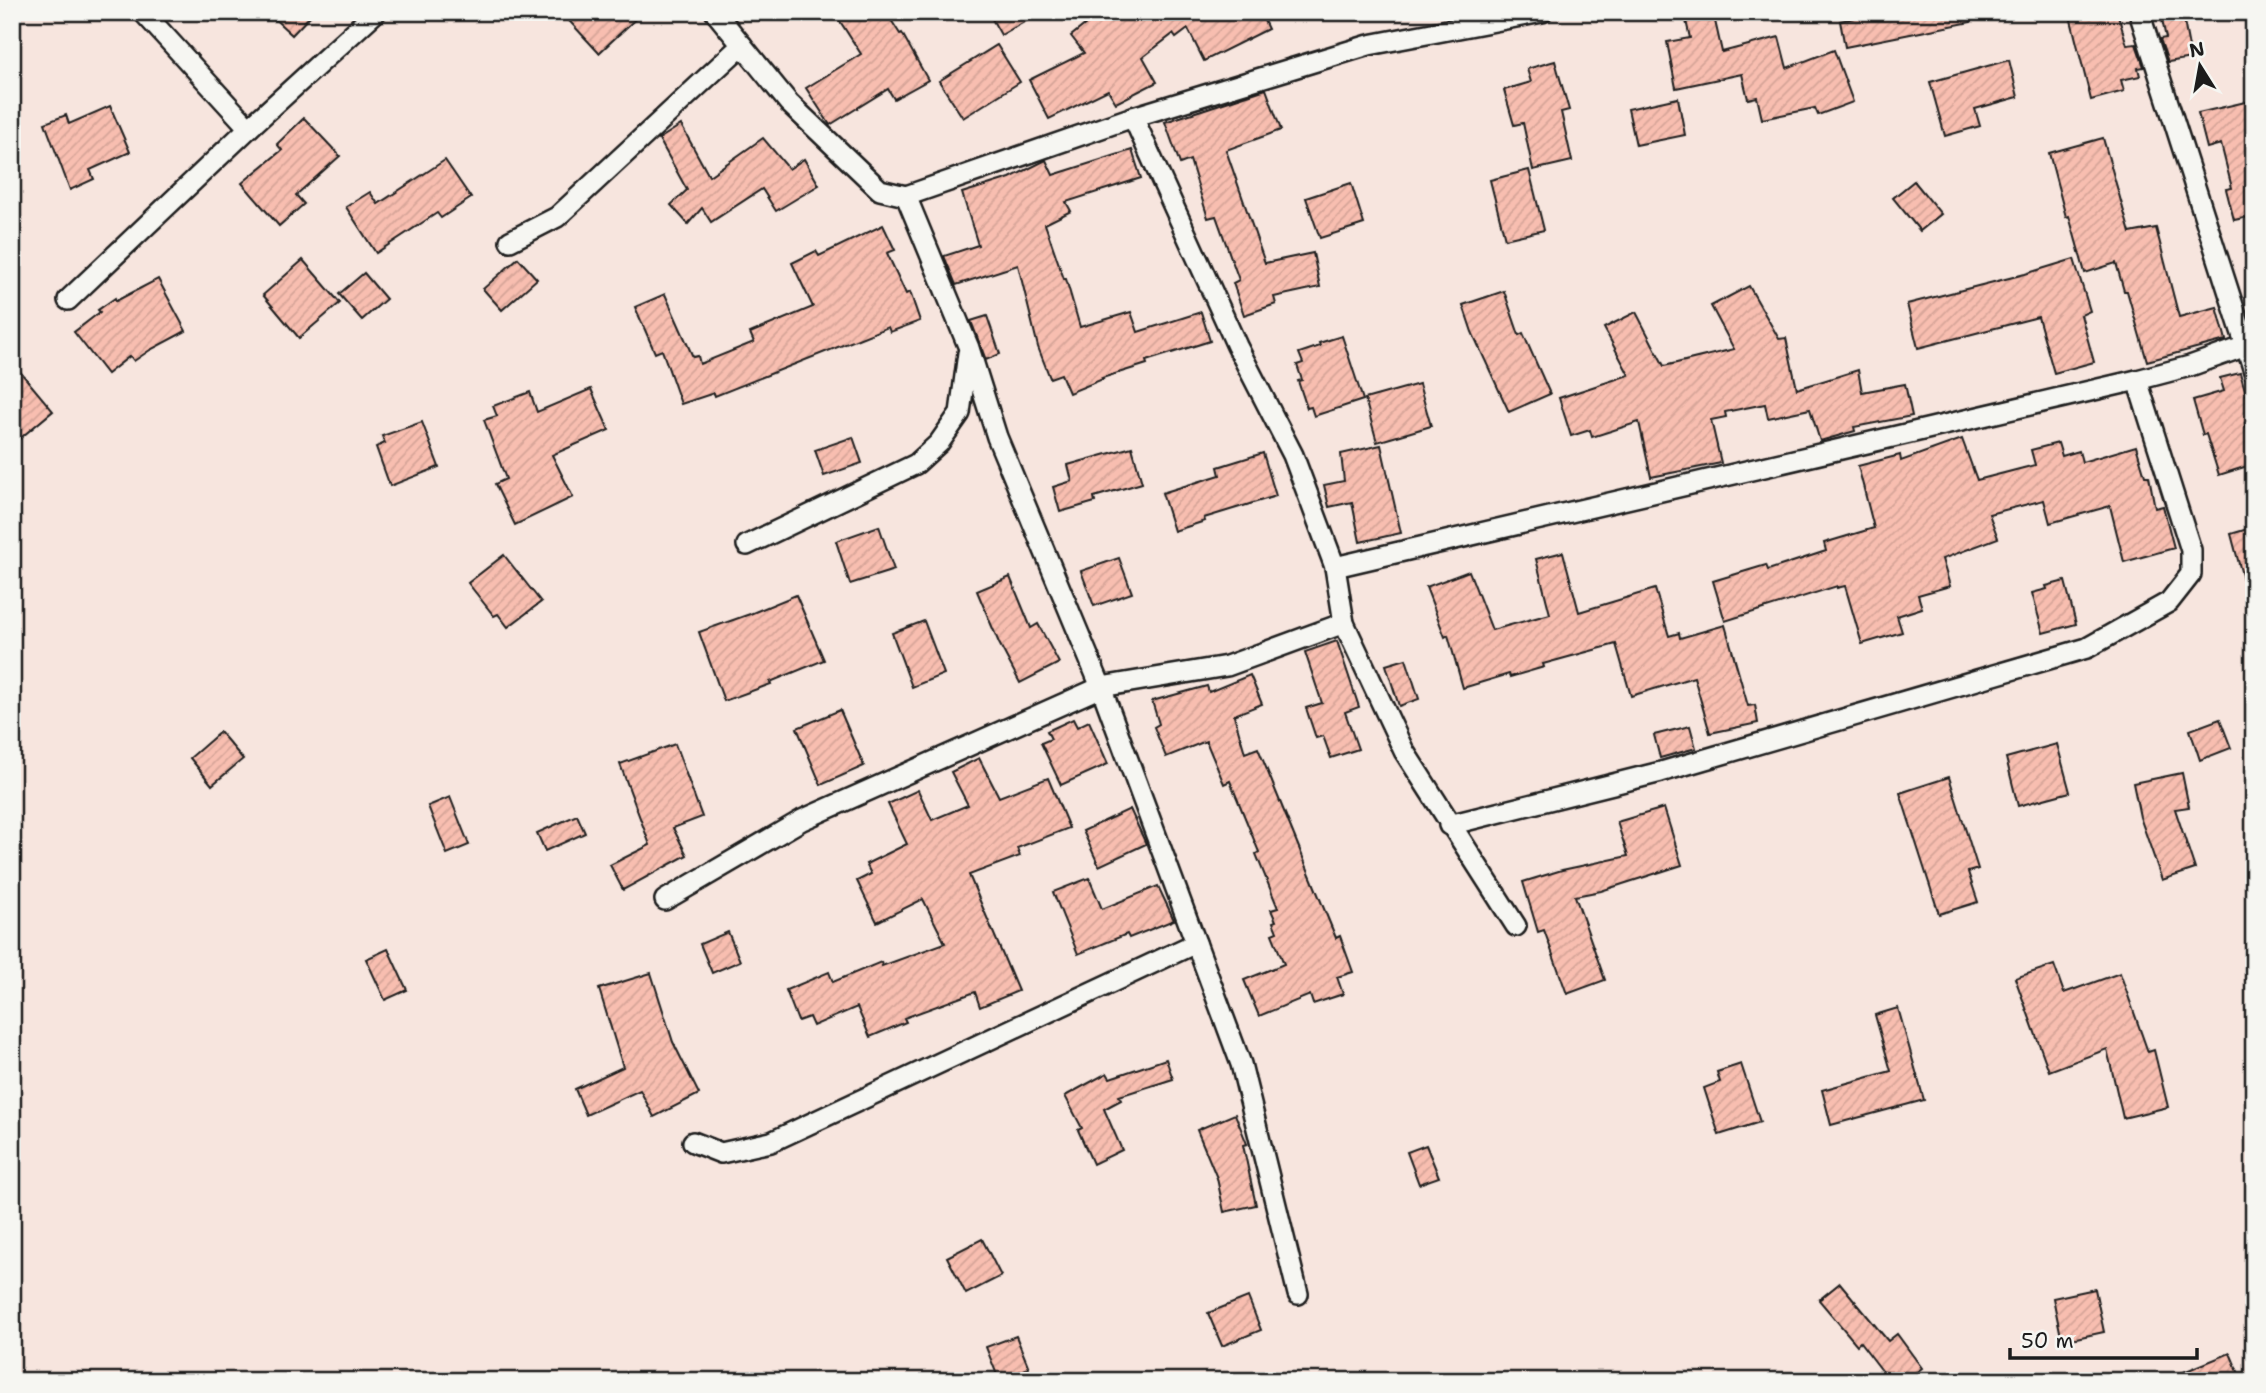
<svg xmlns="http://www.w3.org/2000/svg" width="2266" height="1393" font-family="'Shantell Sans',sans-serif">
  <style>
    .building { fill: url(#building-hatch); stroke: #1c1c1c; stroke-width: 2 }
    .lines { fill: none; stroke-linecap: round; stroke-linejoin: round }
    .minor-casing { stroke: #1c1c1c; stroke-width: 24 }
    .minor { stroke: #f6f6f2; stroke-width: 19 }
  </style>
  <defs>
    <pattern id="building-hatch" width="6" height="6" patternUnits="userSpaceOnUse" patternTransform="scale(1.75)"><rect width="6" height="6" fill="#f8beb0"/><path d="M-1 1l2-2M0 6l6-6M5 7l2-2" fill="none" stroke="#d4a397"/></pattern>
  </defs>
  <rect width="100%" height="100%" fill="#f7e5de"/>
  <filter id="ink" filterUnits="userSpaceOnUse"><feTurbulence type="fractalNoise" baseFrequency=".0143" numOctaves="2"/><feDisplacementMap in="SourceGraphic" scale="14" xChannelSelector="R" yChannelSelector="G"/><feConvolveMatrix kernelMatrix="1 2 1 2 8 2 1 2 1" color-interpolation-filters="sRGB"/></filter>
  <g filter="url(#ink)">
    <g class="building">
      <polygon points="267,12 314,12 292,35"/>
      <polygon points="561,12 643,12 599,53"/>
      <polygon points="834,12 886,12 900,34 902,33 928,80 894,99 888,89 830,125 806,88 861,54"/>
      <polygon points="988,12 1042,12 1001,35"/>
      <polygon points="1101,12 1260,12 1268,29 1204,61 1188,29 1176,38 1173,34 1143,57 1157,82 1116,103 1108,90 1049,119 1029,80 1084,53 1071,36"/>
      <polygon points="1684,12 1713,12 1722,52 1779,37 1787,68 1834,50 1853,102 1818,115 1815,108 1762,119 1757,97 1748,99 1742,74 1676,88 1667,42 1690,38"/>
      <polygon points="1883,12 1970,12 1971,22 1845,47 1840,21"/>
      <polygon points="2069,12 2117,12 2127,45 2136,44 2144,67 2138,68 2140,76 2121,80 2124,91 2091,100"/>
      <polygon points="2183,16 2191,58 2168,62 2160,39 2166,38 2162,20"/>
      <polygon points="997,45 1020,82 963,118 939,81"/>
      <polygon points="2009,60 2018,97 1975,109 1980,126 1945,136 1930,82"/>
      <polygon points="1555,61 1569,110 1561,112 1572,161 1533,170 1523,123 1514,125 1504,90 1531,82 1527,69"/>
      <polygon points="1266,89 1281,130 1226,150 1265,263 1313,253 1320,287 1274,297 1276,304 1244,315 1233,283 1239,280 1216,216 1208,218 1190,160 1180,164 1165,122"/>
      <polygon points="1678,98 1685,135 1636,145 1628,109"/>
      <polygon points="2254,100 2254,216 2234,220 2226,189 2232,188 2221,144 2207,148 2198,113"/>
      <polygon points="110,106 130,152 90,170 94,179 70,190 45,123 66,115 69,124"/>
      <polygon points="304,118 340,156 296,195 304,204 279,226 242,183 282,150 277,144"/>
      <polygon points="681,125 709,176 763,138 789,169 804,159 819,185 776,211 762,189 711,222 702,208 688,224 671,205 687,190 659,139"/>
      <polygon points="2103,138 2130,233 2156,228 2179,317 2217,307 2226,340 2147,361 2127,291 2124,291 2116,263 2085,273 2069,216 2066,217 2049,153"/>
      <polygon points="1132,150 1141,178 1066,202 1071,211 1045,224 1064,279 1066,279 1080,327 1131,312 1138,332 1201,312 1210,341 1146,361 1147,364 1102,378 1103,379 1069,393 1061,374 1050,378 1038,347 1018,265 956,285 944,256 978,245 962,193 1010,178 1046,160 1053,175"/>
      <polygon points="445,160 471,198 441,218 437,213 376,253 346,207 370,192 378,204"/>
      <polygon points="1529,170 1544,230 1505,239 1490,180"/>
      <polygon points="1914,181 1941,214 1920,231 1893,198"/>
      <polygon points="1351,183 1364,224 1320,238 1306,198"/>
      <polygon points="883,225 895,250 887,253 906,294 910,292 920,321 890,332 888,327 715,396 714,393 681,404 662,350 655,353 635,307 665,294 693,357 698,356 700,364 754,342 750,333 813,307 792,263 816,251 819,256"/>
      <polygon points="518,258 537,279 502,310 483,289"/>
      <polygon points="2074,259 2090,311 2081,315 2094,362 2054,373 2038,317 1918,348 1907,304 2025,274"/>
      <polygon points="303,260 340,303 299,338 263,295"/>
      <polygon points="364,273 386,299 362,320 339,294"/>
      <polygon points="158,279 186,331 150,350 134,361 130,356 107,374 74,332 100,312 98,310 115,298 116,301"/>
      <polygon points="1749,286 1779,339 1786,338 1797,389 1858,370 1862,392 1905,384 1912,416 1854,427 1855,431 1820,441 1810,409 1768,418 1765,404 1725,412 1726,417 1711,420 1721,463 1651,477 1639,422 1592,437 1590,430 1571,436 1559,398 1629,375 1604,328 1636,312 1664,366 1734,349 1711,306"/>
      <polygon points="1504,291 1519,335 1523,333 1550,394 1509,412 1472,332 1463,305"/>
      <polygon points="987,316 1000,354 986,360 971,321"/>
      <polygon points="1342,336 1363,400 1314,416 1311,407 1307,408 1298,381 1302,380 1297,365 1303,363 1299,353 1320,346 1319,343"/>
      <polygon points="12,362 53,411 12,445"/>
      <polygon points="2240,373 2254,420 2245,423 2254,451 2254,464 2219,475 2206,434 2203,435 2193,400 2224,391 2220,378"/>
      <polygon points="1419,384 1431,426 1377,442 1365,399"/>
      <polygon points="591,389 609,430 552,455 573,497 515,525 495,484 506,479 484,420 497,416 493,406 530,392 537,412"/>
      <polygon points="422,422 439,467 390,486 376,447 385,443 382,436"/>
      <polygon points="853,437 862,463 824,476 815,450"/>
      <polygon points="1962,439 1977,480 2035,465 2031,450 2058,443 2062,456 2079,451 2082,462 2136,446 2145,476 2149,476 2155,508 2163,506 2174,548 2124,562 2110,506 2050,523 2044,500 1989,514 1998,538 1942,559 1950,586 1918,595 1922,608 1897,616 1902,632 1862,644 1845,586 1837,588 1837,586 1725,621 1713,581 1766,565 1768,570 1826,551 1824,543 1874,528 1858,466 1900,455 1901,461"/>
      <polygon points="1381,445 1401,533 1360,542 1352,502 1329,507 1324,485 1344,481 1341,454"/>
      <polygon points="1132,447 1142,483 1094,497 1095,502 1060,512 1053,487 1072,481 1068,465"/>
      <polygon points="1263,453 1276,496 1204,518 1205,521 1174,531 1162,493 1220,475 1218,467"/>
      <polygon points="879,526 894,570 850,584 836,541"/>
      <polygon points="2254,527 2254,593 2247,594 2231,534"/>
      <polygon points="1563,552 1579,612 1655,589 1669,636 1679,633 1680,638 1725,625 1748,706 1755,705 1758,723 1710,733 1694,677 1631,696 1616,644 1543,664 1544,667 1510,677 1509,674 1463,688 1448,635 1445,637 1426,587 1469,571 1492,630 1550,614 1536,559"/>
      <polygon points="504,555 541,602 508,627 498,614 494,616 468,583"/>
      <polygon points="1119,558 1132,593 1094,606 1081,571"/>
      <polygon points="1010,577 1031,628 1038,624 1059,663 1020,683 999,643 977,591"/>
      <polygon points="2065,581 2076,624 2043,633 2032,593 2047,589 2046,586"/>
      <polygon points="796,595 824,660 770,682 771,684 724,701 699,632 750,614"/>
      <polygon points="924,621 944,674 912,687 892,633"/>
      <polygon points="1337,641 1359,707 1345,712 1358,749 1331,758 1323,736 1316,738 1306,708 1322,703 1305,652"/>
      <polygon points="1406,659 1419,699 1399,706 1386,665"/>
      <polygon points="1250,675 1262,704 1234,715 1245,753 1258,748 1336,938 1340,936 1353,972 1337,977 1343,994 1313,1004 1310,995 1259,1016 1244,980 1284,964 1272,934 1277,932 1273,922 1276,921 1271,910 1278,908 1256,854 1259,852 1230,781 1224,784 1206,741 1166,757 1154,727 1159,724 1152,701 1207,686 1209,692"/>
      <polygon points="840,710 864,766 821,785 797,728"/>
      <polygon points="1073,719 1077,727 1089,721 1108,764 1061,785 1041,743 1051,739 1047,731"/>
      <polygon points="2220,719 2231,748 2200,760 2190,730"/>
      <polygon points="1690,726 1696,748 1660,758 1654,735"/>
      <polygon points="220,732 243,759 212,785 190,758"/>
      <polygon points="675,744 702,817 673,828 687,855 623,890 610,865 650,845 620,764"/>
      <polygon points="2057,744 2070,792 2018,806 2006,758"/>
      <polygon points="979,758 999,797 1048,778 1069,828 1017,848 1020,856 969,875 1018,991 980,1007 975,992 904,1018 906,1022 870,1037 857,1007 813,1026 809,1017 798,1021 786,990 829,972 833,982 881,962 882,966 945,943 923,899 877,922 857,881 871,874 866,864 907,844 888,804 918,790 932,820 968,805 951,772"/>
      <polygon points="2182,773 2189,807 2175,809 2195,869 2162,880 2140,817 2133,783"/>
      <polygon points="1949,777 1978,869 1968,872 1978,902 1939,914 1900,793"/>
      <polygon points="450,797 469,845 447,854 428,806"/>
      <polygon points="1664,808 1682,865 1601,891 1575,896 1605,980 1567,994 1544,930 1538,932 1523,882 1562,870 1628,856 1617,822"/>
      <polygon points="1130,809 1146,844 1099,866 1083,831"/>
      <polygon points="577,815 585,833 545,851 537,833"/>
      <polygon points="1089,878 1102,909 1158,886 1174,920 1129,938 1127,934 1078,954 1053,892"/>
      <polygon points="728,932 740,961 712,973 700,944"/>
      <polygon points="388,949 407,990 385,1000 366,959"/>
      <polygon points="2054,965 2064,993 2120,973 2148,1052 2154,1050 2168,1107 2123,1118 2107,1049 2049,1071 2015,978"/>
      <polygon points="651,973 673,1042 699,1094 654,1117 640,1090 586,1115 575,1089 623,1067 599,989"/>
      <polygon points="1898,1008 1924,1100 1831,1125 1822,1090 1891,1071 1875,1015"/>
      <polygon points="1166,1059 1173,1079 1119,1096 1121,1100 1104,1109 1122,1150 1093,1164 1078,1130 1082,1128 1065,1096 1107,1073 1110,1078"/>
      <polygon points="1741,1064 1760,1122 1719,1135 1704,1088 1720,1082 1717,1072"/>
      <polygon points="1235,1114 1247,1144 1243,1145 1256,1205 1224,1212 1217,1178 1197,1130"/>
      <polygon points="1426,1145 1439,1177 1419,1184 1407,1152"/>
      <polygon points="982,1239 1001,1276 966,1294 947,1257"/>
      <polygon points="1840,1283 1888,1341 1897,1334 1922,1368 1905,1381 1890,1381 1860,1342 1857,1345 1819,1300"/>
      <polygon points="2095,1289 2104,1332 2062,1341 2053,1298"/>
      <polygon points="1248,1297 1261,1330 1222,1346 1208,1313"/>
      <polygon points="1016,1336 1029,1368 999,1380 986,1347"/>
      <polygon points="2230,1353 2242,1381 2164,1381 2164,1380"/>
    </g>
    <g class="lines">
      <defs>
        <g id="minor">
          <polyline points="143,12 249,128"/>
          <polyline points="715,12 789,103 880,190 906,196 1133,117 1369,45 1542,12"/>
          <polyline points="2139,12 2254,371"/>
          <polyline points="1133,117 1237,346 1293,455 1335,567 1344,623 1404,751 1516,926"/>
          <polyline points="906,196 969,348 997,437 1101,687 1241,1064 1298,1294"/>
          <polyline points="510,241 557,217 742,45"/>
          <polyline points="68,300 249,128 376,12"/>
          <polyline points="747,545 916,464 939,443 960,413 968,353"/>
          <polyline points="1335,567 2137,380 2190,366 2246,346"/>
          <polyline points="1449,825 1661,772 2087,648 2169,602 2191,574 2191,550 2137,380"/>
          <polyline points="665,900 802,820 1101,687 1227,666 1344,623"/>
          <polyline points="693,1142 721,1153 771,1142 1196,943"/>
        </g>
      </defs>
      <use href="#minor" class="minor-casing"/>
      <use href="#minor" class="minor"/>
    </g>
  </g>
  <rect width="2266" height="1393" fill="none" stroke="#f6f6f2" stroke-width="42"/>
  <rect x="21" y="21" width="2224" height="1351" fill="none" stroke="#1c1c1c" stroke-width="2.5" filter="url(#ink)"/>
  <g transform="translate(2200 66) rotate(349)" stroke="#f6f6f2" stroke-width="5" paint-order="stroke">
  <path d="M0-5L12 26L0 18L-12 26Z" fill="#1c1c1c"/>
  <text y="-10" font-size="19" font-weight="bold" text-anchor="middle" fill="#1c1c1c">N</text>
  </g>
  <path d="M2010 1348v10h187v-10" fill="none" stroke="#1c1c1c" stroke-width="3.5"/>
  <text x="2021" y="1348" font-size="21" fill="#1c1c1c" stroke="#f6f6f2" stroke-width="5" paint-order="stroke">50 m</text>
</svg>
